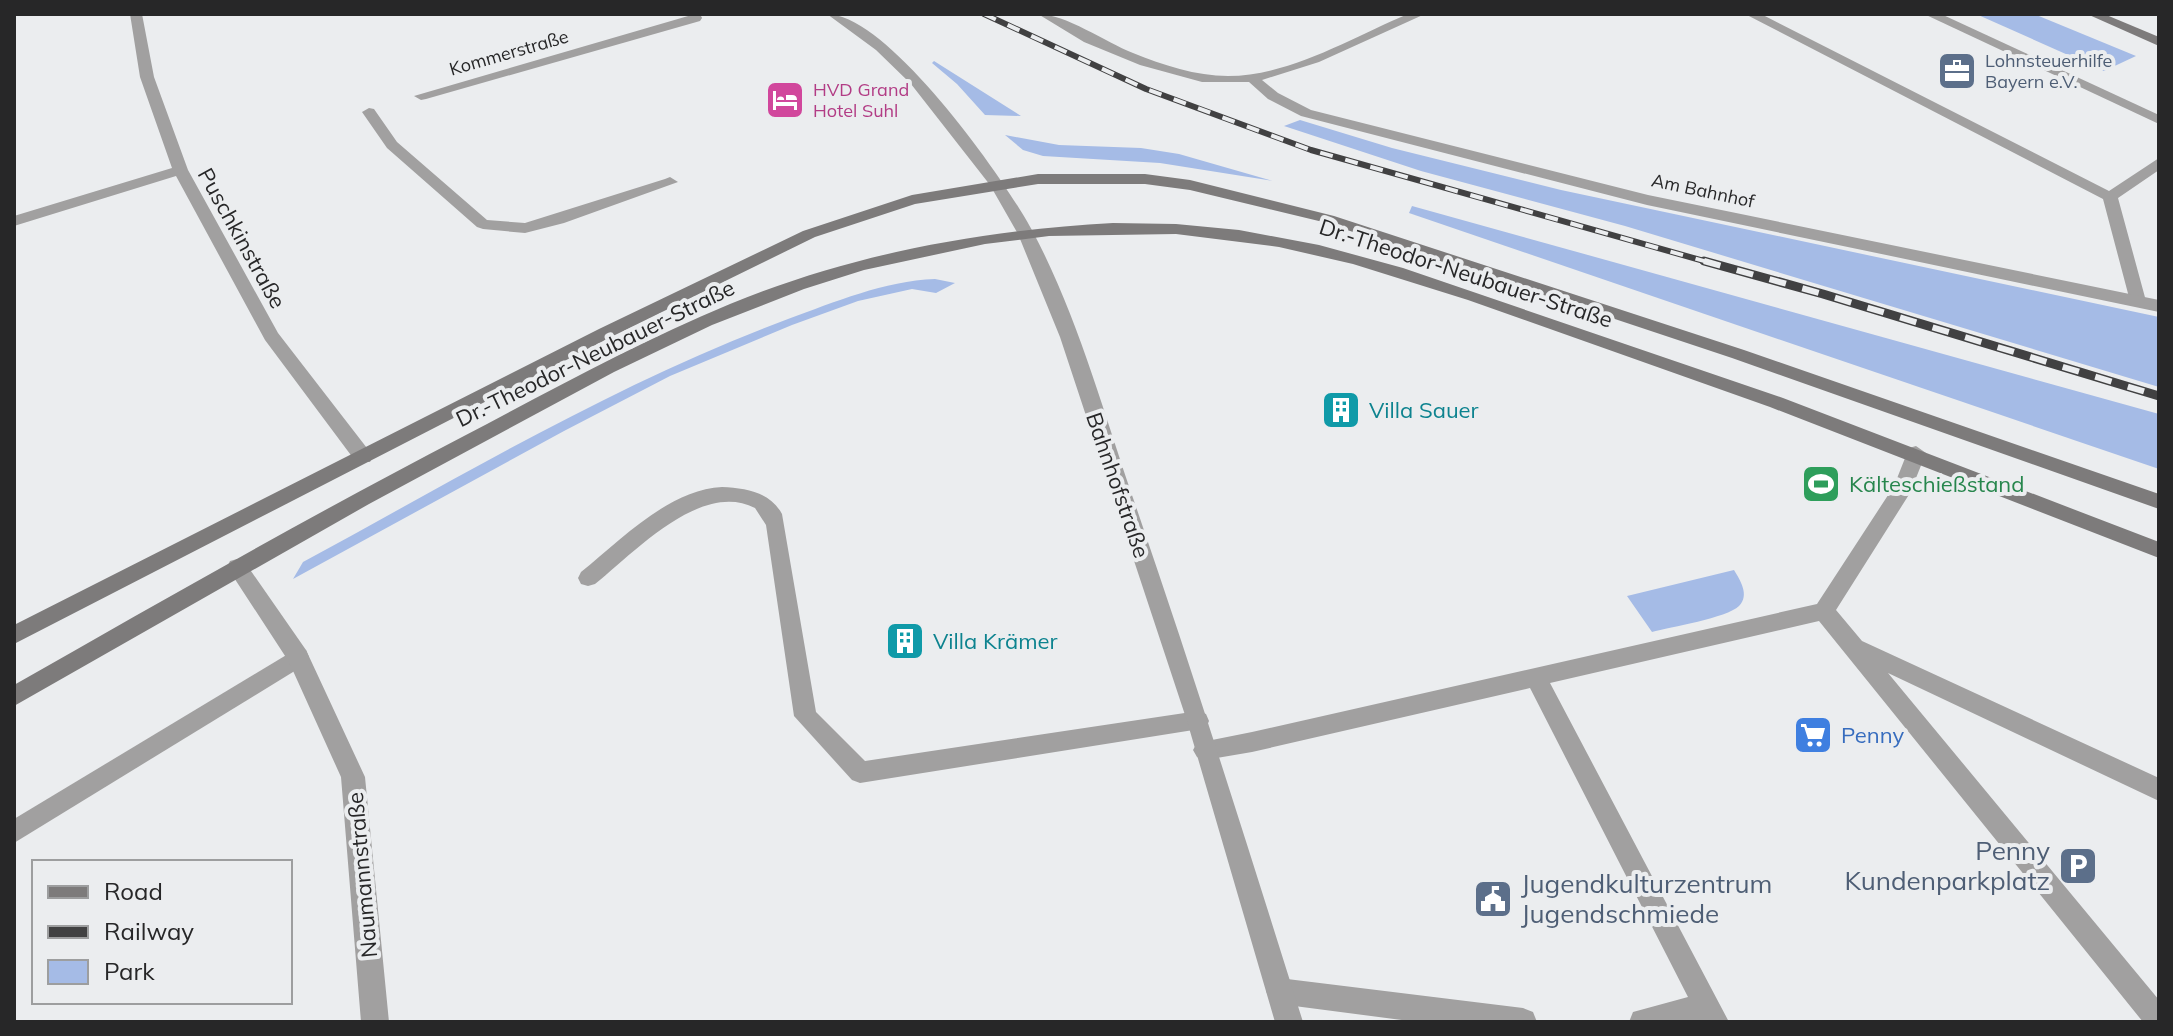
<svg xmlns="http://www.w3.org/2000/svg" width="2173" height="1036" font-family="Mulish,sans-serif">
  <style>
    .green { fill: #a5bbe6 }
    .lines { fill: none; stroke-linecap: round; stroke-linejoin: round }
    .lane { fill: #a1a0a0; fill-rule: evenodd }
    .street { fill: #a1a0a0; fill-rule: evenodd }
    .secondary { fill: #7d7b7b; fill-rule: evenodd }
    .rail-far1-casing { stroke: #414142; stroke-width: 6 }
    .rail-casing { stroke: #414142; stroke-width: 9 }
    .rail-far1 { stroke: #ebedef; stroke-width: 4; stroke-dasharray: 13; stroke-linecap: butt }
    .rail { stroke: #ebedef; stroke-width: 6; stroke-dasharray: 17; stroke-linecap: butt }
    .labels { text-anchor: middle; stroke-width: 8; stroke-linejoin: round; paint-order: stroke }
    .far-street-label { font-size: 18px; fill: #272728; stroke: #ebedef }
    .far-service-label { font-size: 18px; fill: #4e5e75; stroke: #ebedef; text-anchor: start }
    .far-hotel-label { font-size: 18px; fill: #b23c85; stroke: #ebedef; text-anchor: start }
    .street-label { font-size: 22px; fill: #272728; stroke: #ebedef }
    .culture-label { font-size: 22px; fill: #0d838f; stroke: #ebedef; text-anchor: start }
    .leisure-label { font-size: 22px; fill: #27864d; stroke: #ebedef; text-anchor: start }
    .shop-label { font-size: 22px; fill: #366cbe; stroke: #ebedef; text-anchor: start }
    .near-service-label { font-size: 26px; fill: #4e5e75; stroke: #ebedef; text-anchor: end }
  </style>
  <rect width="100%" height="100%" fill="#ebedef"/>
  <g class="green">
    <polygon points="1976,14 2034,14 2136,56 2104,71"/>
    <polygon points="934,61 1021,116 985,115 957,84 932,63"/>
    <polygon points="1300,120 1392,148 1561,190 2159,317 2159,387 1625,226 1421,171 1284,126"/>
    <polygon points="1005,135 1059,145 1141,148 1179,154 1273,181 1160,163 1043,156 1023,150"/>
    <polygon points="1412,206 2159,414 2159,469 1409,213"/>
    <path d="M 935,279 L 955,283 L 936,293 L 912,289 L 858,301 L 792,325 L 670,376 L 564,431 L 293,579 L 303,562 C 462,476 618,382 788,319 C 835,302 884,281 935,279 Z"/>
    <path d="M 1734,570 C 1740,580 1750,595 1739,606 C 1727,618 1670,627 1652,632 L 1627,596 Z"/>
  </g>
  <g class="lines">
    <g class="lane">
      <polygon points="695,14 702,18 700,21 426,99 421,100 414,96"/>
      <polygon points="1745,14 1761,14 2109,191 2159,158 2159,170 2118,198 2146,301 2144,305 2138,307 2130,301 2103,199"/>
      <polygon points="1924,14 1941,14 2159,115 2159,124"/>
      <polygon points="369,108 374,109 397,142 487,220 525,223 665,179 670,177 678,182 564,223 525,233 483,229 477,227 387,148 362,112"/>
      <polygon points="1916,446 1926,453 1910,493 1836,610 1862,641 2159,778 2159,801 1888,673 2159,1000 2159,1022 2143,1022 1819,621 1550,683 1729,1022 1629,1022 1633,1012 1688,997 1530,688 1252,752 1205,760 1197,757 1193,750 1197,743 1252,732 1817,604 1894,486 1909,448"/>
      <path d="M 722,487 C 746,488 770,492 782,514 L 816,712 L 865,761 L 1198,711 L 1206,714 L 1209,721 L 1206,728 L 860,783 L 852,780 L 794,716 L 766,525 L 755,508 C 701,480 634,553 595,584 L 588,586 L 581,584 L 578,578 L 581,572 C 621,540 668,490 722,487 Z"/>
      <polygon points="298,648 306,650 309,657 306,664 14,843 14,819"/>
      <polygon points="1279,978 1523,1008 1533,1012 1537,1022 1417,1022 1279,1004 1270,1000 1266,991 1270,982"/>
    </g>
    <g class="street">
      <polygon points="130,14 142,14 154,77 188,170 278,333 370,452 373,457 370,462 356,462 265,340 176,176 14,226 14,216 172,168 140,77"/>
      <polygon points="688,14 700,14 702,18 690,21"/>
      <path d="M 827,14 C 888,14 1005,179 1033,232 C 1077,315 1103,410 1133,498 C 1193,672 1248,847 1303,1022 L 1275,1022 L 1187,721 L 1060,337 L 1018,234 L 990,185 L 911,84 L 876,50 Z"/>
      <path d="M 1038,14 C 1066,14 1105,42 1133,53 C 1163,65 1196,76 1228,76 C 1290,76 1353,37 1408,14 L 1425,14 L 1319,62 L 1262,80 L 1278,93 L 1311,110 L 1648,195 L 2159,300 L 2159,312 L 1647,205 L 1301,116 L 1268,99 L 1249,82 L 1202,82 L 1140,65 L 1084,42 Z"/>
      <polygon points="237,559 244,561 306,650 365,777 389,1022 361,1022 341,777 289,662 227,567 230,561"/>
    </g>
    <g class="secondary">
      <polygon points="2087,14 2104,14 2159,37 2159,46"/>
      <polygon points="1038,174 1145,174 1190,180 1334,216 1744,350 2159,494 2159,509 1732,358 1323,222 1190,190 1145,184 1038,184 915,204 815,237 611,337 14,644 14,625 599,329 803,231 912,195"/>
      <path d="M 1113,223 L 1176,224 L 1239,230 L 1319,245 L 1403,268 L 1783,398 L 2159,542 L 2159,558 L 1770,407 L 1468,300 L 1353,264 L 1279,247 L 1176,234 L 1049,236 L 985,244 L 864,270 L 804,289 L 712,325 L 614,372 L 369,504 L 14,706 L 14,685 C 163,600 312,515 464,436 C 552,390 638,342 730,304 C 852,254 981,230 1113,223 Z"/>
    </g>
    <defs>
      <polyline id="rail-far1" points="984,14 1146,89 1311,150 1711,263"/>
      <polyline id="rail" points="1704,261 1823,294 2159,396"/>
    </defs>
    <use href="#rail-far1" class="rail-far1-casing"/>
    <use href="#rail" class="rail-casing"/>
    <use href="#rail-far1" class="rail-far1"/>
    <use href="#rail" class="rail"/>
  </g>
  <defs>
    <symbol id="office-square" viewBox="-11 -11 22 22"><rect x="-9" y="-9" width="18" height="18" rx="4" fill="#5c6f8a" stroke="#ebedef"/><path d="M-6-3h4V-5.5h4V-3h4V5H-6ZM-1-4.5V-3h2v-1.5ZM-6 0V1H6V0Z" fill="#fff"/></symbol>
    <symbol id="hotel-square" viewBox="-11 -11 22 22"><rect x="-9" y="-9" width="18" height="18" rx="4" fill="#d1479c" stroke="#ebedef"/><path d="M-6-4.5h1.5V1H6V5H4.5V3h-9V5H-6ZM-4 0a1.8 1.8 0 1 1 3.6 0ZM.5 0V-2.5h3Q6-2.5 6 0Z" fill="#fff"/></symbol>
    <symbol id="building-square" viewBox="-11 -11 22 22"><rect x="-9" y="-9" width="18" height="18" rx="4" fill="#0f9aa8" stroke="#ebedef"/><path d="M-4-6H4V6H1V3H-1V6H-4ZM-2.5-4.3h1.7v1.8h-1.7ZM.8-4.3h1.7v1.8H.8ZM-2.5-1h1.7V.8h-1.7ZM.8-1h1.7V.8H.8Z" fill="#fff"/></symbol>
    <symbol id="stadium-square" viewBox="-11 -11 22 22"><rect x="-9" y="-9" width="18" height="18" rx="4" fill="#2e9e5b" stroke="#ebedef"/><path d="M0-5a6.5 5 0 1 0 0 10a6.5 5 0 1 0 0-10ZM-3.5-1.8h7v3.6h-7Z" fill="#fff"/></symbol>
    <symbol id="supermarket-square" viewBox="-11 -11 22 22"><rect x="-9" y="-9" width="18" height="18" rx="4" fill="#3f7fe0" stroke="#ebedef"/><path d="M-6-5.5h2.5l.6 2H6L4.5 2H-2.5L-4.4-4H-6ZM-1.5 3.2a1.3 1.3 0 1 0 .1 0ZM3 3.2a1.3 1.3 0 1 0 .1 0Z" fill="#fff"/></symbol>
    <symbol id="parking-square" viewBox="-11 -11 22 22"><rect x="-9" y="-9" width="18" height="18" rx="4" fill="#5c6f8a" stroke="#ebedef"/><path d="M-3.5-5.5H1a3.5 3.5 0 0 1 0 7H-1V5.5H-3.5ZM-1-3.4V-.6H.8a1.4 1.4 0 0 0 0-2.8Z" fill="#fff"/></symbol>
    <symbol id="civic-square" viewBox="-11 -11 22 22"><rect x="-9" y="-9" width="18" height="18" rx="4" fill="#5c6f8a" stroke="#ebedef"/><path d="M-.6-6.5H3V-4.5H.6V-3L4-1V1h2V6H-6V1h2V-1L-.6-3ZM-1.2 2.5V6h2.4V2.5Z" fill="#fff"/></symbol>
  </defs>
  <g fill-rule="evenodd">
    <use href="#office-square" x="1935" y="49" width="44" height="44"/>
    <use href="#hotel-square" x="763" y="78" width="44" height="44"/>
    <use href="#building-square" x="1319" y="388" width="44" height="44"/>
    <use href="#stadium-square" x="1799" y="462" width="44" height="44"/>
    <use href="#building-square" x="883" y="619" width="44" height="44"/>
    <use href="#supermarket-square" x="1791" y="713" width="44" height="44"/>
    <use href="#parking-square" x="2056" y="844" width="44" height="44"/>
    <use href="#civic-square" x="1471" y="877" width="44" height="44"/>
  </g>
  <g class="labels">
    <g class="far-street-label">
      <text transform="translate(509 53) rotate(-16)" y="6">Kommerstraße</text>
      <text transform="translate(1703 191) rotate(12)" y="6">Am Bahnhof</text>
    </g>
    <g class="far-service-label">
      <text x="1985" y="67">Lohnsteuerhilfe<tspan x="1985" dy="21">Bayern e.V.</tspan></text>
    </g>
    <g class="far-hotel-label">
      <text x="813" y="96">HVD Grand<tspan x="813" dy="21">Hotel Suhl</tspan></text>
    </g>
    <g class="street-label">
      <text transform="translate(242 238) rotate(61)" y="8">Puschkinstraße</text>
      <text transform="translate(1466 273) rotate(18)" y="8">Dr.-Theodor-Neubauer-Straße</text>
      <text transform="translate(595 353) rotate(-26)" y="8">Dr.-Theodor-Neubauer-Straße</text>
      <text transform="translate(1118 485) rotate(71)" y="8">Bahnhofstraße</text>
      <text transform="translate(362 875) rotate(-95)" y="8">Naumannstraße</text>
    </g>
    <g class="culture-label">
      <text x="1369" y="418">Villa Sauer</text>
      <text x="933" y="649">Villa Krämer</text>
    </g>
    <g class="leisure-label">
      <text x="1849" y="492">Kälteschießstand</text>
    </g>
    <g class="shop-label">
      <text x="1841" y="743">Penny</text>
    </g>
    <g class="near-service-label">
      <text x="2050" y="860">Penny<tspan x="2050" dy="30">Kundenparkplatz</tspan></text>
      <text x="1521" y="893" text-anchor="start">Jugendkulturzentrum<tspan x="1521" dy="30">Jugendschmiede</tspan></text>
    </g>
  </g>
  <rect width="2173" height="1036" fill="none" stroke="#272728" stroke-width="32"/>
  <rect x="32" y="860" width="260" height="144" fill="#ebedef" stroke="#9d9e9f" stroke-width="2"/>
  <rect x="48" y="886" width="40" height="12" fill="#7d7b7b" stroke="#9d9e9f" stroke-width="2"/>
  <text x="104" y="900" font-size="24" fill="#272728">Road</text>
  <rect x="48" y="926" width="40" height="12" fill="#414142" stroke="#9d9e9f" stroke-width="2"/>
  <text x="104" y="940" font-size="24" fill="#272728">Railway</text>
  <rect x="48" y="960" width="40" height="24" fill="#a5bbe6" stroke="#9d9e9f" stroke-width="2"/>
  <text x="104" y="980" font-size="24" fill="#272728">Park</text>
</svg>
